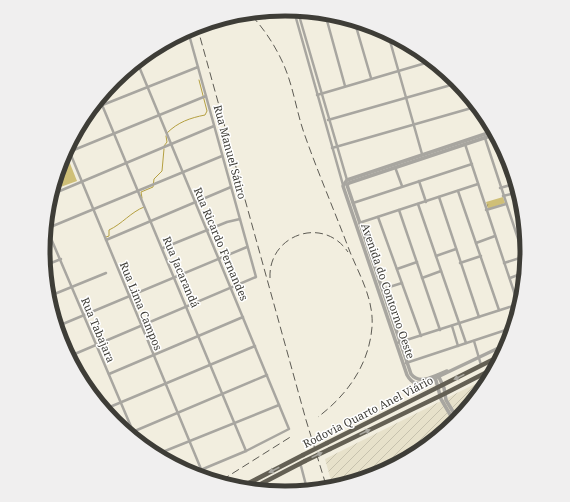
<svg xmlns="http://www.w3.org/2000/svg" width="570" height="502" font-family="'Noto Serif',serif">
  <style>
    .industrial { fill: url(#industrial-furrows) }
    .park { fill: url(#park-tufts) }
    .pitch { fill: #cfbf77 }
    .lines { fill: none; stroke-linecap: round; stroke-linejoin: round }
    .stream { stroke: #b5a041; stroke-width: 1 }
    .minor { stroke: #a8a6a0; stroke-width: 2.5 }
    .tertiary { stroke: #a8a6a0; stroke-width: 3.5 }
    .trunk { stroke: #646054; stroke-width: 4.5 }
    .rail { stroke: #5d5b54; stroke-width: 1; stroke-dasharray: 8 4; stroke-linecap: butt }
    .trunk-bridge { stroke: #646054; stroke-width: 4.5 }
    .oneway { fill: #aaa8a1 }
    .labels { text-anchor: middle; stroke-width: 3; stroke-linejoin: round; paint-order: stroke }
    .street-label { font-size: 11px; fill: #3e3d37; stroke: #fff }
    .rim { fill: none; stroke: #3e3d37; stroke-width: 5 }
  </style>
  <defs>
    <pattern id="industrial-furrows" width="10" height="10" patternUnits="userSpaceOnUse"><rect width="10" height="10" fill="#e7e1ca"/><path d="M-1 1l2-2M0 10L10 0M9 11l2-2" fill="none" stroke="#c7c2ae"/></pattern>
    <pattern id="park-tufts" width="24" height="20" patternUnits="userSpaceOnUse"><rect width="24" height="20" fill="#cfbf77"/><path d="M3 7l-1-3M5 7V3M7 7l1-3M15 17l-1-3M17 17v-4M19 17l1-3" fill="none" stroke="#a99c62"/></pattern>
  </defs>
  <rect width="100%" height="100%" fill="#f2eedf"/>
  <polygon class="industrial" points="485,379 456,422 377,475 332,484 325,459"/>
  <polygon class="park" points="503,197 505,203 488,209 486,202"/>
  <polygon class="pitch" points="67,156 77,181 55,189 62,158"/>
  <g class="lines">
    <g class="stream">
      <path d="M 167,133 C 178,122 190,118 205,115 L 207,111 L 199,80"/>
      <polyline points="164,146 167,142 166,136"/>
      <polyline points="142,198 141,192 153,187 154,179 162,171 164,149"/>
      <path d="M 106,237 L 109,236 L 109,230 C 122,224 131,212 144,207"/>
    </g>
    <g class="minor">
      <polyline points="298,12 347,180"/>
      <polyline points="326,17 345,86"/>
      <polyline points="265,18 294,11 343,185"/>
      <polyline points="355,23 371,78"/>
      <polyline points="388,34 422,154"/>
      <polyline points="164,46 189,36"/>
      <polyline points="138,64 289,429 246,451 191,474"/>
      <polyline points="317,95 429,62"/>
      <polyline points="100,100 246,451"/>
      <polyline points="95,108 198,67"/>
      <polyline points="328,120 458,83"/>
      <polyline points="485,138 525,260"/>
      <polyline points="465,144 517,301"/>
      <polyline points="68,148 201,469"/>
      <polyline points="332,148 475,107"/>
      <polyline points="64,154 206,96"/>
      <polyline points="395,167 402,186"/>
      <polyline points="419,181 426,202"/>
      <polyline points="500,188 514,184"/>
      <polyline points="458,191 499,310"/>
      <polyline points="55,193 214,126"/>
      <polyline points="503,196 515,193"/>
      <polyline points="439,197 479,317"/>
      <polyline points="353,203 472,164"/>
      <polyline points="418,204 466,343"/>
      <polyline points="399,210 440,330"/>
      <polyline points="486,210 506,204"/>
      <polyline points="378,217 421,336"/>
      <polyline points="359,223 478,184"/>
      <polyline points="48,228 222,156"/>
      <polyline points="47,229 135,436"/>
      <polyline points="106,240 231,187"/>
      <polyline points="476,243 495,236"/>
      <polyline points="163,248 227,222 240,219"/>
      <polyline points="436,256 456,249"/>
      <polyline points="460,263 481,256"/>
      <polyline points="504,263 526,256"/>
      <polyline points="46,265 61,259"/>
      <polyline points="397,269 417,262"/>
      <polyline points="422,278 441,271"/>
      <polyline points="510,278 523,273"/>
      <polyline points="383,289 402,283"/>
      <polyline points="52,295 106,273"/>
      <polyline points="58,326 247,247"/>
      <polyline points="452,326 458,346"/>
      <polyline points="474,341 481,365"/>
      <polyline points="397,343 516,305"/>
      <polyline points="70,356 256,277 188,31"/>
      <polyline points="406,363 512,328"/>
      <polyline points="109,374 243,317"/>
      <polyline points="105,409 255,346"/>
      <polyline points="130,433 267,375"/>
      <polyline points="160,453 279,405"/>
      <polyline points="299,465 301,466 307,489"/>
    </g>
    <g class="tertiary">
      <path d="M 491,132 L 347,180 L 343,186 L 407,375 C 412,384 418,385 427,382 L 509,343"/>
      <path d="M 447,371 C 436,375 420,386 411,374 L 347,185 L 349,183 L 493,135"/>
      <polyline points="438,375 444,388 446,400 458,420"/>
      <polyline points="435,377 441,399 455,423"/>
    </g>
    <g class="trunk">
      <polyline points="327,443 500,356"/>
      <polyline points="330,449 444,394 491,370"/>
      <polyline points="245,485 303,455"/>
      <polyline points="255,487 305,461"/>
    </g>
    <g class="rail">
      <path d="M 252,16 C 264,29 274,44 282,61 C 293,84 296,110 304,133 C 318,173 335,212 350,252 C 360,276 374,300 372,327 C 369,365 347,395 318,417"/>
      <polyline points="197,26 306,420 326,485"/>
      <path d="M 270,278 C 268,235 323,215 348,252"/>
      <polyline points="222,480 292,436"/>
    </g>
    <g class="trunk-bridge">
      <polyline points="303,455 327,443"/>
      <polyline points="305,461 330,449"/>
    </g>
  </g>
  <defs><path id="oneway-solid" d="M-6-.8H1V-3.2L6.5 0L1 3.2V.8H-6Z"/></defs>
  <g class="oneway">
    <use href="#oneway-solid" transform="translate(459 377) rotate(154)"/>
    <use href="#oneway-solid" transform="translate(365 432) rotate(-26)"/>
    <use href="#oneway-solid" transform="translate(317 455) rotate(-26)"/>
    <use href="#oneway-solid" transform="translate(274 470) rotate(153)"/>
  </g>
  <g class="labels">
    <g class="street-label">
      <text transform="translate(230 152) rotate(75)" y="4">Rua Manuel Sátiro</text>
      <text transform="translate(221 244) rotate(67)" y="4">Rua Ricardo Fernandes</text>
      <text transform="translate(181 272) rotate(67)" y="4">Rua Jacarandá</text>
      <text transform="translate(388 291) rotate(71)" y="4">Avenida do Contorno Oeste</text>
      <text transform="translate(141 306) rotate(68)" y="4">Rua Lima Campos</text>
      <text transform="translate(98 330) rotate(67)" y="4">Rua Tabajara</text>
      <text transform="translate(368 412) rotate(-27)" y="4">Rodovia Quarto Anel Viário</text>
    </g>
  </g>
  <path d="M0 0H570V502H0ZM50 251a235 235 0 1 1 470 0a235 235 0 1 1-470 0Z" fill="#f0efef" fill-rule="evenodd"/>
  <path class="rim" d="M50 251a235 235 0 1 1 470 0a235 235 0 1 1-470 0Z"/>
</svg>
